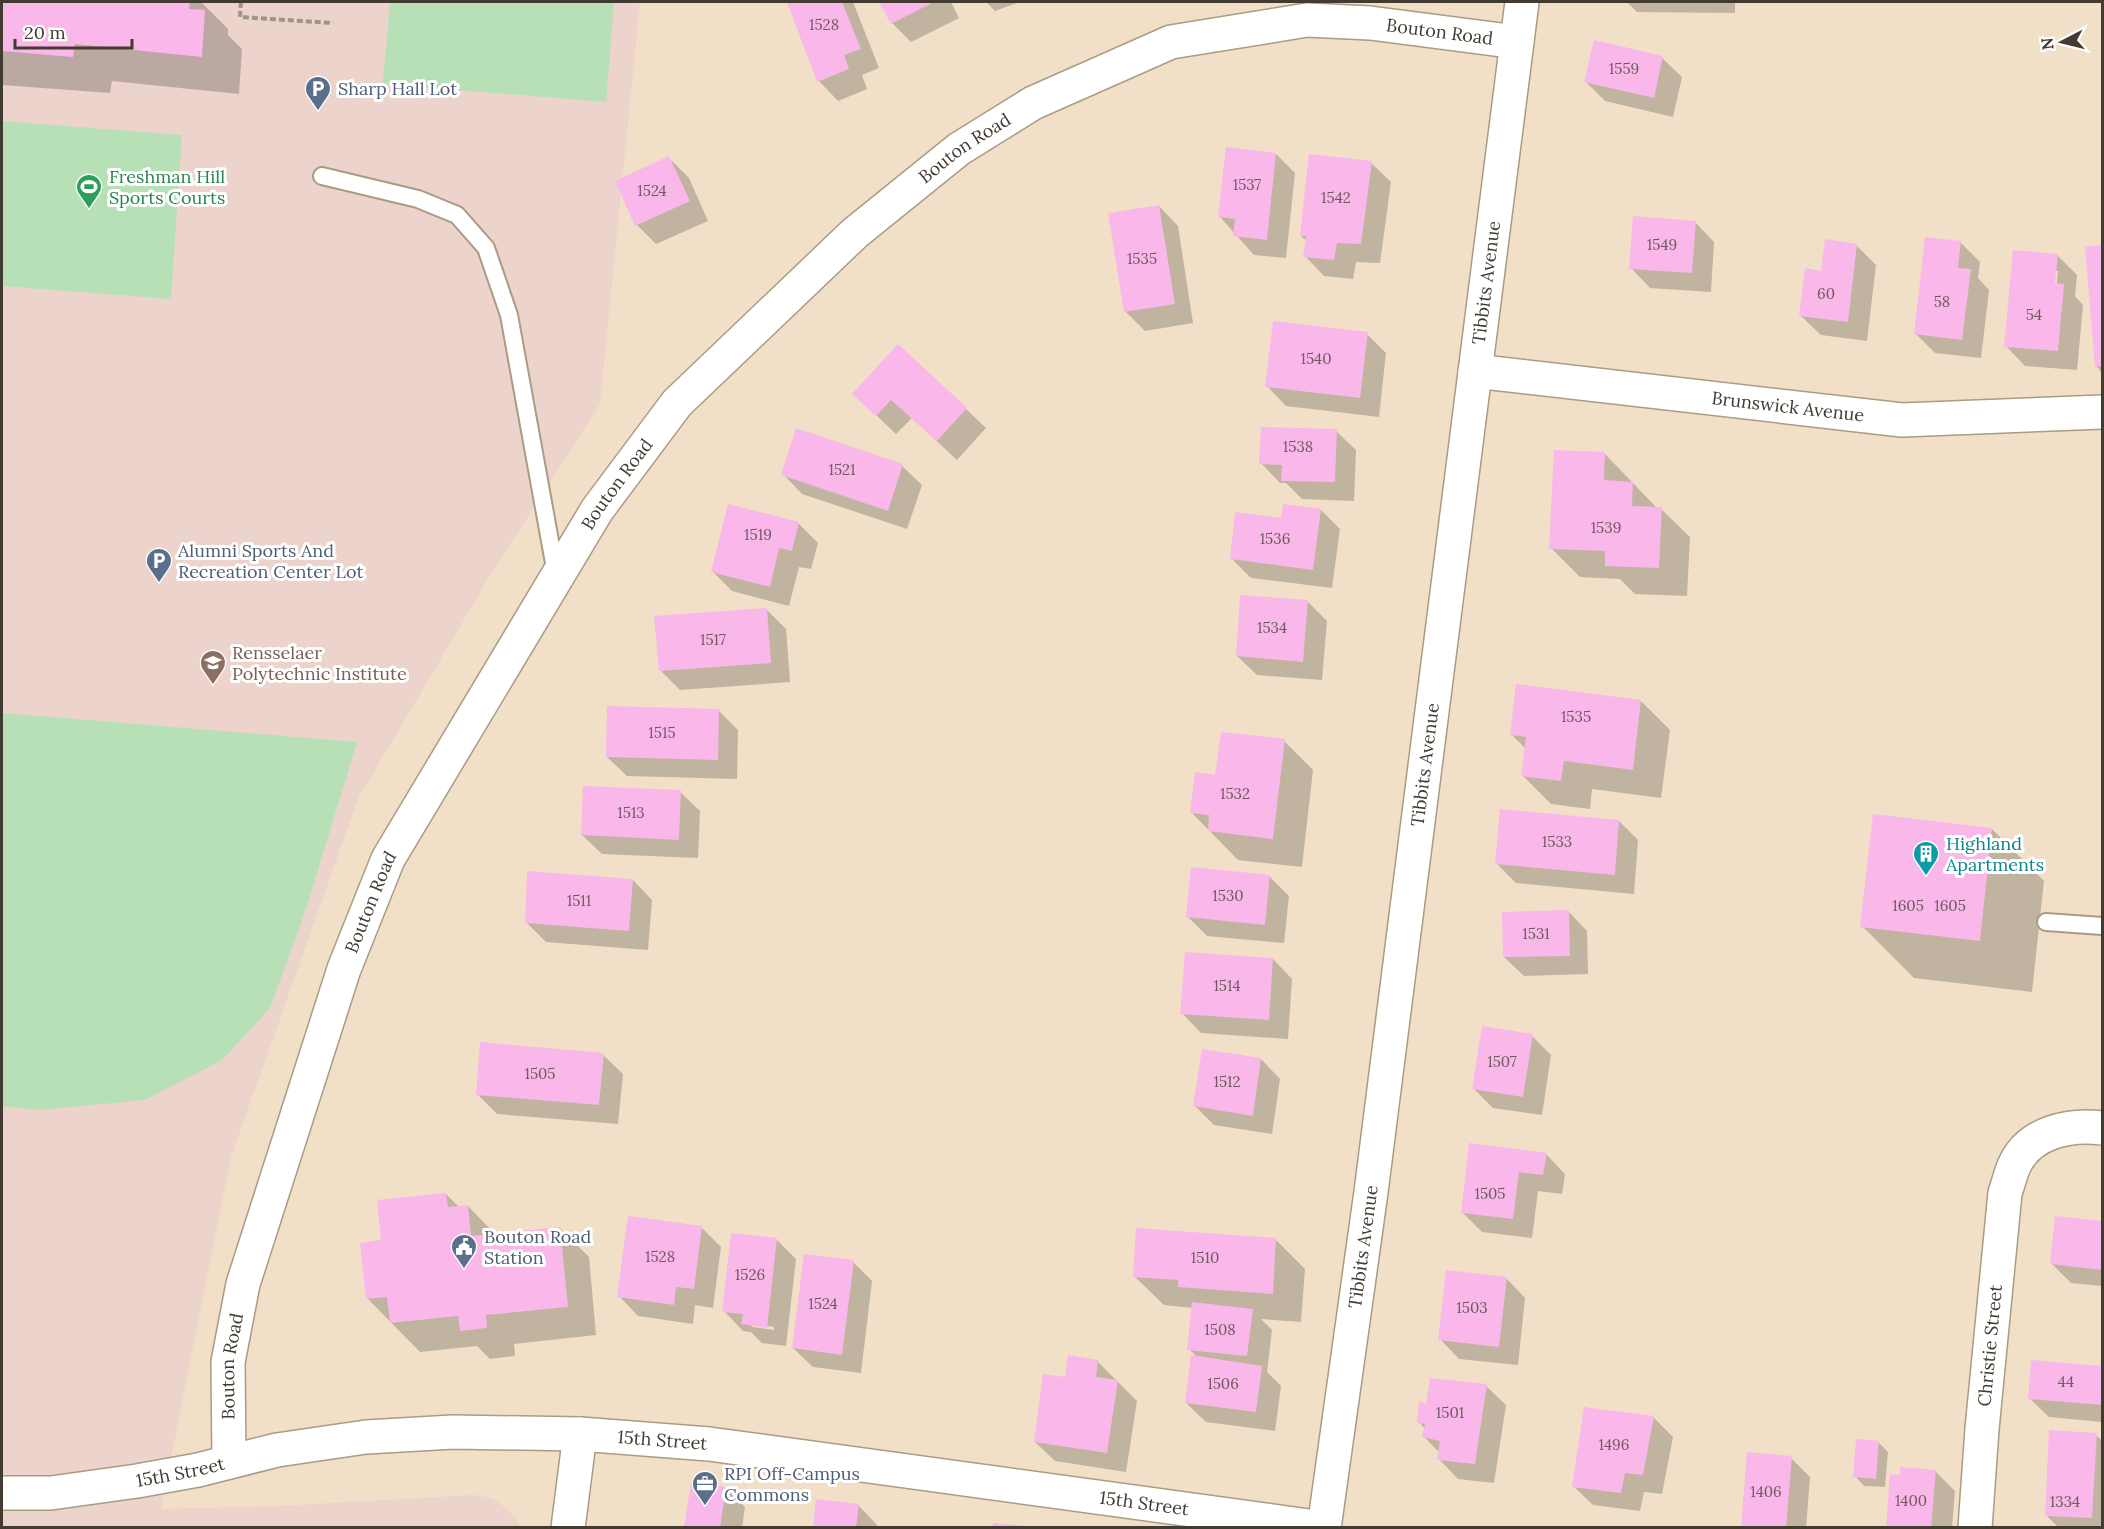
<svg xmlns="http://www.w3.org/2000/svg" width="2104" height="1529" font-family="Lora,serif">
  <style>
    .education { fill: #ecd3cb }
    .green { fill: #b7e0b6 }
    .shadow { fill: #0003; fill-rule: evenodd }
    .building { fill: #f9b7ea }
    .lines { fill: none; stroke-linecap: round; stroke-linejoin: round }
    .service-casing { stroke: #aa9b83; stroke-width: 20 }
    .minor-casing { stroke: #aa9b83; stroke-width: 36 }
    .tertiary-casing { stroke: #aa9b83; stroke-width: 36 }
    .path { stroke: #a09482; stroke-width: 4; stroke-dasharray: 6 3; stroke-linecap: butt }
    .service { stroke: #fff; stroke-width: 16 }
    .minor { stroke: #fff; stroke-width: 33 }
    .tertiary { stroke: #fff; stroke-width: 33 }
    .labels { text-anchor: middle; stroke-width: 6; stroke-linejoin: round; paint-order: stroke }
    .number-label { font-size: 15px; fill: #705a5f }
    .street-label { font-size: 18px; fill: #423b31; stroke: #fff }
    .service-label { font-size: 18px; fill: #4e5e75; stroke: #fff; text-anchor: start }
    .leisure-label { font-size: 18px; fill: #27864d; stroke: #fff; text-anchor: start }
    .education-label { font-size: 18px; fill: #785e54; stroke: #fff; text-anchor: start }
    .culture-label { font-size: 18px; fill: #0d838f; stroke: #fff; text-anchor: start }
  </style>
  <rect width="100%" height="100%" fill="#f1e0c7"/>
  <polygon class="education" points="2,2 640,2 600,404 491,574 358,799 231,1157 161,1509 278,1506 474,1495 492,1498 501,1504 516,1518 521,1527 2,1528"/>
  <g class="green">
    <polygon points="390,2 614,2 606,102 383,84"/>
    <polygon points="2,121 182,135 171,299 2,286"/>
    <polygon points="2,713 357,742 305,912 270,1008 222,1060 145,1100 39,1110 2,1106"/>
  </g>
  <g class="shadow">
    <polygon points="2,2 201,2 228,29 228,35 242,49 239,94 112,81 110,93 2,85"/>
    <polygon points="788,2 853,2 879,68 862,75 867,89 838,101 819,81"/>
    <polygon points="881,2 951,2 959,18 911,42 892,23"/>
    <polygon points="986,2 1019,2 995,11"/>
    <polygon points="1627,2 1735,2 1735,13 1637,12"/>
    <polygon points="1662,58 1682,77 1673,117 1605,101 1586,82"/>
    <polygon points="1276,154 1295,173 1286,258 1254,255 1220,217"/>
    <polygon points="669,158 689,178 708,221 656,244 637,225"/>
    <polygon points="1371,163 1391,182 1380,263 1356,262 1353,279 1324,276 1305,256 1307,241 1301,236"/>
    <polygon points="1159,206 1178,226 1193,323 1145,331 1125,311"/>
    <polygon points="1695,222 1714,242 1711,292 1650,288 1631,268"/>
    <polygon points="1960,242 1980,262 1978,278 1989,290 1981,358 1935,353 1916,334"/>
    <polygon points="1856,245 1876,265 1867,341 1821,335 1801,316 1822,273"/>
    <polygon points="2102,247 2102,373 2096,366 2087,248"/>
    <path d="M 2057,255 L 2077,275 L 2075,296 L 2083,305 L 2077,370 L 2025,366 L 2006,346 ZM 2055,271 L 2058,271 L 2056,291 L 2053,291 Z"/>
    <polygon points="1367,334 1386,353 1379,417 1286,406 1267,386"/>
    <polygon points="854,394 966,409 986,428 957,460 912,418 896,434"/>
    <polygon points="1336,431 1356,450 1354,501 1302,499 1286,483 1280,483 1261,463"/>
    <polygon points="1605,454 1657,508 1661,509 1690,537 1687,596 1635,594 1620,579 1580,577 1551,548"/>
    <polygon points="902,466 922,485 907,529 802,494 783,474"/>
    <polygon points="1321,510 1340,529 1332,588 1251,578 1231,558 1283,520"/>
    <polygon points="798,523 818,543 811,569 799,567 789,606 732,591 713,572"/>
    <polygon points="1308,602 1327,621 1322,680 1257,675 1237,656"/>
    <polygon points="766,609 786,629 790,682 680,690 661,671"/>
    <polygon points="1641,701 1670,730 1661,798 1592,789 1590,809 1551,804 1522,775 1526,749 1511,734"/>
    <polygon points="718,710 738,730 737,779 627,776 607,757"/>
    <polygon points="1284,741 1313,770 1302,867 1238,860 1191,812 1217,776"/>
    <polygon points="680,792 700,811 698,858 602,854 582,835"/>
    <polygon points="1619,821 1638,840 1634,894 1516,883 1497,864"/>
    <polygon points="1992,829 2044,881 2032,992 1914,978 1862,926"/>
    <polygon points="1269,876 1289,896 1284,943 1207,936 1188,917"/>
    <polygon points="633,880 652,900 648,950 546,942 527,923"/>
    <polygon points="1568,911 1587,931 1588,974 1524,976 1504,957"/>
    <polygon points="1273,959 1292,979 1288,1039 1201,1033 1182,1013"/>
    <polygon points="1532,1036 1551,1055 1542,1115 1493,1108 1473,1088"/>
    <polygon points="603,1055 623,1074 618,1124 497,1114 477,1094"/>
    <polygon points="1261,1059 1280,1079 1272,1134 1214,1125 1195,1106"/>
    <polygon points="1470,1145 1546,1154 1565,1174 1562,1194 1538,1191 1532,1238 1482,1232 1463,1213"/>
    <polygon points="446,1194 459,1207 468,1206 496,1235 560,1228 589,1257 596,1335 514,1344 515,1356 490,1359 477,1346 420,1352 367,1298 383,1241"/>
    <polygon points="2056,1218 2102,1222 2102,1286 2071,1283 2052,1264"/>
    <polygon points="702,1228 721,1247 713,1308 695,1305 693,1324 638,1316 619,1296"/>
    <path d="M 777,1240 L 796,1259 L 786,1346 L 762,1343 L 751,1332 L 743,1331 L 724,1311 ZM 750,1324 L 774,1327 L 774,1330 L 753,1327 Z"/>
    <polygon points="1276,1240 1305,1269 1301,1322 1261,1319 1272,1330 1267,1372 1281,1386 1275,1431 1206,1422 1186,1403 1197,1357 1189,1349 1193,1308 1164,1305 1135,1277"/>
    <polygon points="853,1262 872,1281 861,1373 813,1367 793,1348"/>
    <polygon points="1506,1278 1525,1298 1518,1365 1459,1359 1440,1339"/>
    <polygon points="1097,1361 1137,1401 1126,1472 1055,1461 1035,1442 1067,1379"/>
    <polygon points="2032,1361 2102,1367 2102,1422 2049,1417 2029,1398"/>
    <polygon points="1486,1386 1506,1405 1494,1483 1458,1479 1439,1459 1440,1453 1424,1437 1425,1429 1419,1422 1427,1406"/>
    <polygon points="1585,1409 1654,1418 1673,1437 1662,1494 1644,1492 1640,1511 1593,1505 1573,1486"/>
    <polygon points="2096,1435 2102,1441 2102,1528 2059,1528 2046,1515"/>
    <polygon points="1878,1442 1888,1452 1885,1487 1864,1486 1855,1476"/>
    <polygon points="1791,1458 1810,1477 1806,1528 1742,1528"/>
    <polygon points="1935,1471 1955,1491 1952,1528 1888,1528 1901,1476"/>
    <polygon points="726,1488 745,1507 742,1528 686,1528"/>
    <polygon points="858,1505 877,1525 877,1528 815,1528"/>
  </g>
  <g class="building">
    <polygon points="2,2 190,2 189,9 205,10 202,57 75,44 73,57 2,51"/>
    <polygon points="787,2 842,2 861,49 844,55 849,69 817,82"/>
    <polygon points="879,2 934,2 891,24"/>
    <polygon points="1594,40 1663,56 1654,98 1584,82"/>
    <polygon points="1226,147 1276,153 1267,240 1233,236 1235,219 1218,217"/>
    <polygon points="1309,154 1372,161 1361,244 1337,243 1334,260 1303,257 1306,236 1300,236"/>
    <polygon points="669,156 690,201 635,226 615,181"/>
    <polygon points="1159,205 1175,304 1124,312 1108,213"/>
    <polygon points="1633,216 1696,221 1692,273 1629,269"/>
    <polygon points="1925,237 1961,241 1958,268 1971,269 1962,340 1914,334"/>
    <polygon points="1825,239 1857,244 1848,322 1799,316 1805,268 1821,271"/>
    <polygon points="2102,245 2102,366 2095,367 2085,247"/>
    <polygon points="2013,250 2058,254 2055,283 2064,284 2058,351 2004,347"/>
    <polygon points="1273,321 1368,332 1360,398 1265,387"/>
    <polygon points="898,344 967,408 937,441 891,400 876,416 852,394"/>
    <polygon points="1261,427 1337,429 1335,482 1281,481 1282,465 1259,464"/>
    <polygon points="796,428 903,464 888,511 781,475"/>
    <polygon points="1554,450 1605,452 1604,480 1633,482 1632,506 1662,507 1659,568 1605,566 1605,551 1549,549"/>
    <polygon points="728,504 799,522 792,551 779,548 770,587 711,572"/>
    <polygon points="1283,504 1321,509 1313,570 1230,559 1235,512 1281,518"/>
    <polygon points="1240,595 1308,600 1303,662 1236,656"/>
    <polygon points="767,608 771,663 659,671 654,616"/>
    <polygon points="1516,684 1641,700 1633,770 1564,761 1561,781 1521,776 1526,737 1510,735"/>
    <polygon points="607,706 719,709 718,760 606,757"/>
    <polygon points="1221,732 1285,739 1273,839 1208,831 1209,815 1190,813 1195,772 1215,775"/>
    <polygon points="583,786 681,790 679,840 581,835"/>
    <polygon points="1500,809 1619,820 1615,875 1495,864"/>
    <polygon points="1873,814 1992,828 1980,941 1860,927"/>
    <polygon points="1191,867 1270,875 1265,925 1186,917"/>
    <polygon points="527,871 633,879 629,931 525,923"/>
    <polygon points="1569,910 1570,956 1503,957 1502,912"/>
    <polygon points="1185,952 1273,958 1269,1020 1180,1014"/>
    <polygon points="1482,1026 1533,1034 1523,1097 1472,1089"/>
    <polygon points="480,1042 604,1053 599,1105 476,1095"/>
    <polygon points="1202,1049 1261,1058 1253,1116 1193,1106"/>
    <polygon points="1469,1143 1547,1153 1543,1175 1519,1172 1513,1219 1461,1213"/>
    <polygon points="446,1193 448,1207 468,1205 471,1236 560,1227 568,1307 486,1315 487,1328 460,1331 458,1316 390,1323 387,1297 366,1299 360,1243 381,1240 377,1200"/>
    <polygon points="628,1216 702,1226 694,1289 676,1287 674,1305 617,1297"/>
    <polygon points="2055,1216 2102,1221 2102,1270 2050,1264"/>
    <polygon points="1136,1228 1276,1238 1273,1294 1178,1287 1178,1280 1133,1277"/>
    <polygon points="731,1233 777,1238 767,1328 741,1324 743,1314 722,1312"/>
    <polygon points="804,1254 854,1260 842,1355 792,1348"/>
    <polygon points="1446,1270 1507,1277 1499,1347 1438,1340"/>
    <polygon points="1192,1302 1253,1309 1247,1356 1187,1350"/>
    <polygon points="1068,1355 1098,1360 1096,1377 1118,1380 1107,1453 1034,1442 1043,1374 1065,1377"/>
    <polygon points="1191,1355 1262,1366 1256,1412 1185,1403"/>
    <polygon points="2031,1360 2102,1366 2102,1405 2028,1399"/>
    <polygon points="1430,1378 1487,1384 1475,1464 1437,1460 1440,1441 1422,1437 1425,1424 1417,1423 1419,1401 1426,1404"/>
    <polygon points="1584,1407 1654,1416 1643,1475 1625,1473 1621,1493 1572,1487"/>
    <polygon points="2049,1430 2097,1433 2092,1518 2045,1516"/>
    <polygon points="1856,1439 1879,1441 1876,1479 1853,1477"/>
    <polygon points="1747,1452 1792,1456 1786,1528 1741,1528"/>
    <polygon points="1900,1467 1936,1470 1931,1528 1886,1528 1890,1474 1900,1475"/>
    <polygon points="691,1482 726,1487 720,1528 684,1528"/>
    <polygon points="816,1499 859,1504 856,1528 813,1528"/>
    <polygon points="993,1523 1027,1526 1027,1528 993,1528"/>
  </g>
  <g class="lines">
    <defs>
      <g id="service">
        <polyline points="322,176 418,199 457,215 486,248 509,315 556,574"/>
        <polyline points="2046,922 2102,926"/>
      </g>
      <g id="minor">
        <path id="s1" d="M 229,1462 L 228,1362 L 243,1284 L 344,969 L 388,859 L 597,510 L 677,403 L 855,233 L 959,149 L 1033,103 L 1171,42 L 1307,20 L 1370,23 L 1517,42"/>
        <polyline points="568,1528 580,1434"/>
        <path id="s2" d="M 1975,1528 L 1982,1429 L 2005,1193 C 2008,1185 2010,1175 2014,1166 C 2029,1132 2069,1124 2102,1128"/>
      </g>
      <g id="tertiary">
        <path id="s3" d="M 1475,371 L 1902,420 L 2102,412"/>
        <path id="s4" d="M 2,1493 L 51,1493 L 137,1481 L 198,1470 L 277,1450 L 366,1437 L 453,1432 L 580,1434 L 709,1444 L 1323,1528"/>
        <path id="s5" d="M 1324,1528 L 1371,1192 L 1522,2"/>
      </g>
    </defs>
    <use href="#service" class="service-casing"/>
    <use href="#minor" class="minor-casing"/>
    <use href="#tertiary" class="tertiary-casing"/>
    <polyline class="path" points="241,2 240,17 333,23"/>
    <use href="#service" class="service"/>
    <use href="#minor" class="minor"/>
    <use href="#tertiary" class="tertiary"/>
  </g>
  <defs>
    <symbol id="parking-pin" viewBox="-11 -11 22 30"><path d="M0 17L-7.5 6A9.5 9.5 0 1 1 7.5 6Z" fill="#5c6f8a" stroke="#fff"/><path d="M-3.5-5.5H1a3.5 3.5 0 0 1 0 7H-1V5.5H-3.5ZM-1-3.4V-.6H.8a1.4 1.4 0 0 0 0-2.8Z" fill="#fff"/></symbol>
    <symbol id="stadium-pin" viewBox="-11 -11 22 30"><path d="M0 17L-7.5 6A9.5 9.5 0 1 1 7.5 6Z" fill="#2e9e5b" stroke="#fff"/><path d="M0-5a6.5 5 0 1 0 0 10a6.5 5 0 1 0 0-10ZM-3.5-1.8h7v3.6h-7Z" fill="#fff"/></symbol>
    <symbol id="university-pin" viewBox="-11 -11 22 30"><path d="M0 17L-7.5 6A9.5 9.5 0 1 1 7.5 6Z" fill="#8d6e63" stroke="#fff"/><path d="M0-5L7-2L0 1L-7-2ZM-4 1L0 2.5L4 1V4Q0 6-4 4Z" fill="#fff"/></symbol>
    <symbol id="building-pin" viewBox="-11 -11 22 30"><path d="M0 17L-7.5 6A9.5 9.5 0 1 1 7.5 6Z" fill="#0f9aa8" stroke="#fff"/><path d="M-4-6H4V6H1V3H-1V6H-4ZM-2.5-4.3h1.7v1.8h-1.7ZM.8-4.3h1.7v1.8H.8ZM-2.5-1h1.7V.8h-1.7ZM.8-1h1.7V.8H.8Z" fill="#fff"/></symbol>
    <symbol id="civic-pin" viewBox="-11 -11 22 30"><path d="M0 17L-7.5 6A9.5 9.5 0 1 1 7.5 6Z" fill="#5c6f8a" stroke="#fff"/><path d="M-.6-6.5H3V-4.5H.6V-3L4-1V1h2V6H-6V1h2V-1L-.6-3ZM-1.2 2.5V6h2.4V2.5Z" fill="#fff"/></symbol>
    <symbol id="office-pin" viewBox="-11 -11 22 30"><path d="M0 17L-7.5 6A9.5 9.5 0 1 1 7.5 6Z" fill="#5c6f8a" stroke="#fff"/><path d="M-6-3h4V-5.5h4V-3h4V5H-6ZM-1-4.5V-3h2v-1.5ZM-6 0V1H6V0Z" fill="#fff"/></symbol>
  </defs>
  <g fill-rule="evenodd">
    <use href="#parking-pin" x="303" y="74" width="30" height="40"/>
    <use href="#stadium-pin" x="74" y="172" width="30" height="40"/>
    <use href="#parking-pin" x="144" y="546" width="30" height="40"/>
    <use href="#university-pin" x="198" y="648" width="30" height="40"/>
    <use href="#building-pin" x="1911" y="839" width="30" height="40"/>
    <use href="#civic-pin" x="449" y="1232" width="30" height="40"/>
    <use href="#office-pin" x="690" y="1469" width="30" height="40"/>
  </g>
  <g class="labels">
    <g class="number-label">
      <text x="824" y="30">1528</text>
      <text x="1624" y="74">1559</text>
      <text x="1247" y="190">1537</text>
      <text x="652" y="196">1524</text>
      <text x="1336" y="203">1542</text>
      <text x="1662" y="250">1549</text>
      <text x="1142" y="264">1535</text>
      <text x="1826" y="299">60</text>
      <text x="1942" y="307">58</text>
      <text x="2034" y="320">54</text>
      <text x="1316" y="364">1540</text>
      <text x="1298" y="452">1538</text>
      <text x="842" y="475">1521</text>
      <text x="1606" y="533">1539</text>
      <text x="758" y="540">1519</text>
      <text x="1275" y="544">1536</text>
      <text x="1272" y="633">1534</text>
      <text x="713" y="645">1517</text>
      <text x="1576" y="722">1535</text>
      <text x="662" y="738">1515</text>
      <text x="1235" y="799">1532</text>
      <text x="631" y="818">1513</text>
      <text x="1557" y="847">1533</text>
      <text x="1228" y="901">1530</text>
      <text x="579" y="906">1511</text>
      <text x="1908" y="911">1605</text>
      <text x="1950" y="911">1605</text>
      <text x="1536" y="939">1531</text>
      <text x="1227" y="991">1514</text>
      <text x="1502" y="1067">1507</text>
      <text x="540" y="1079">1505</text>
      <text x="1227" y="1087">1512</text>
      <text x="1490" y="1199">1505</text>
      <text x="660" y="1262">1528</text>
      <text x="1205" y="1263">1510</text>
      <text x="750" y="1280">1526</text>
      <text x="823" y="1309">1524</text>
      <text x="1472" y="1313">1503</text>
      <text x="1220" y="1335">1508</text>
      <text x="2066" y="1387">44</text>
      <text x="1223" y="1389">1506</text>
      <text x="1450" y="1418">1501</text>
      <text x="1614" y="1450">1496</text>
      <text x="1766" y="1497">1406</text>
      <text x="1911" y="1506">1400</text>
      <text x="2065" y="1507">1334</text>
    </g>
    <g class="street-label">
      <text dy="6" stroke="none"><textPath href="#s1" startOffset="2058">Bouton Road</textPath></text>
      <text dy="6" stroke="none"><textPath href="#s1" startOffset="1554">Bouton Road</textPath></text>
      <text dy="6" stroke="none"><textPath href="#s5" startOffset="1256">Tibbits Avenue</textPath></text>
      <text dy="6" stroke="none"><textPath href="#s3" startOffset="315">Brunswick Avenue</textPath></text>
      <text dy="6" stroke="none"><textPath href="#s1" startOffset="1068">Bouton Road</textPath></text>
      <text dy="6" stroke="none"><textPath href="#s5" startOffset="770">Tibbits Avenue</textPath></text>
      <text dy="6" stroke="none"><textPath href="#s1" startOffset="582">Bouton Road</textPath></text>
      <text dy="6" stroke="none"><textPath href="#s5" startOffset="284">Tibbits Avenue</textPath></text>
      <text dy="6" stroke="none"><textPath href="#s2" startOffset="183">Christie Street</textPath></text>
      <text dy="6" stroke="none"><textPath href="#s1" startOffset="96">Bouton Road</textPath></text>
      <text dy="6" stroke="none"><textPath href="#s4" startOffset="666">15th Street</textPath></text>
      <text dy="6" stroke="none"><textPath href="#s4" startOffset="180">15th Street</textPath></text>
      <text dy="6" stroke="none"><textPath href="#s4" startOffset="1152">15th Street</textPath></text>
    </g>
    <g class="service-label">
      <text x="338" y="95">Sharp Hall Lot</text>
      <text x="178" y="557">Alumni Sports And<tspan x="178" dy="21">Recreation Center Lot</tspan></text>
      <text x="484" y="1243">Bouton Road<tspan x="484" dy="21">Station</tspan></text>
      <text x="724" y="1480">RPI Off-Campus<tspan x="724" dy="21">Commons</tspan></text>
    </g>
    <g class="leisure-label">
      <text x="109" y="183">Freshman Hill<tspan x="109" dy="21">Sports Courts</tspan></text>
    </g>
    <g class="education-label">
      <text x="232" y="659">Rensselaer<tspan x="232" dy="21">Polytechnic Institute</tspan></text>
    </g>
    <g class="culture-label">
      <text x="1946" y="850">Highland<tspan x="1946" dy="21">Apartments</tspan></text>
    </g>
  </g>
  <rect width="2104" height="1529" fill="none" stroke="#423b31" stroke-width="6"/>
  <g transform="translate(2062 42) rotate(263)" stroke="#ffffff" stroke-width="4.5" paint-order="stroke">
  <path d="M0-4.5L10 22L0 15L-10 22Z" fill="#423b31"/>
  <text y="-9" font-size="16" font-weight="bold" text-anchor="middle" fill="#423b31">N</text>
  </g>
  <path d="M15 39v9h117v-9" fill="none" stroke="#423b31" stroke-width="3"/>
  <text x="24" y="39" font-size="18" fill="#423b31" stroke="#ffffff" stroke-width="4.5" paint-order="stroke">20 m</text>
</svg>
